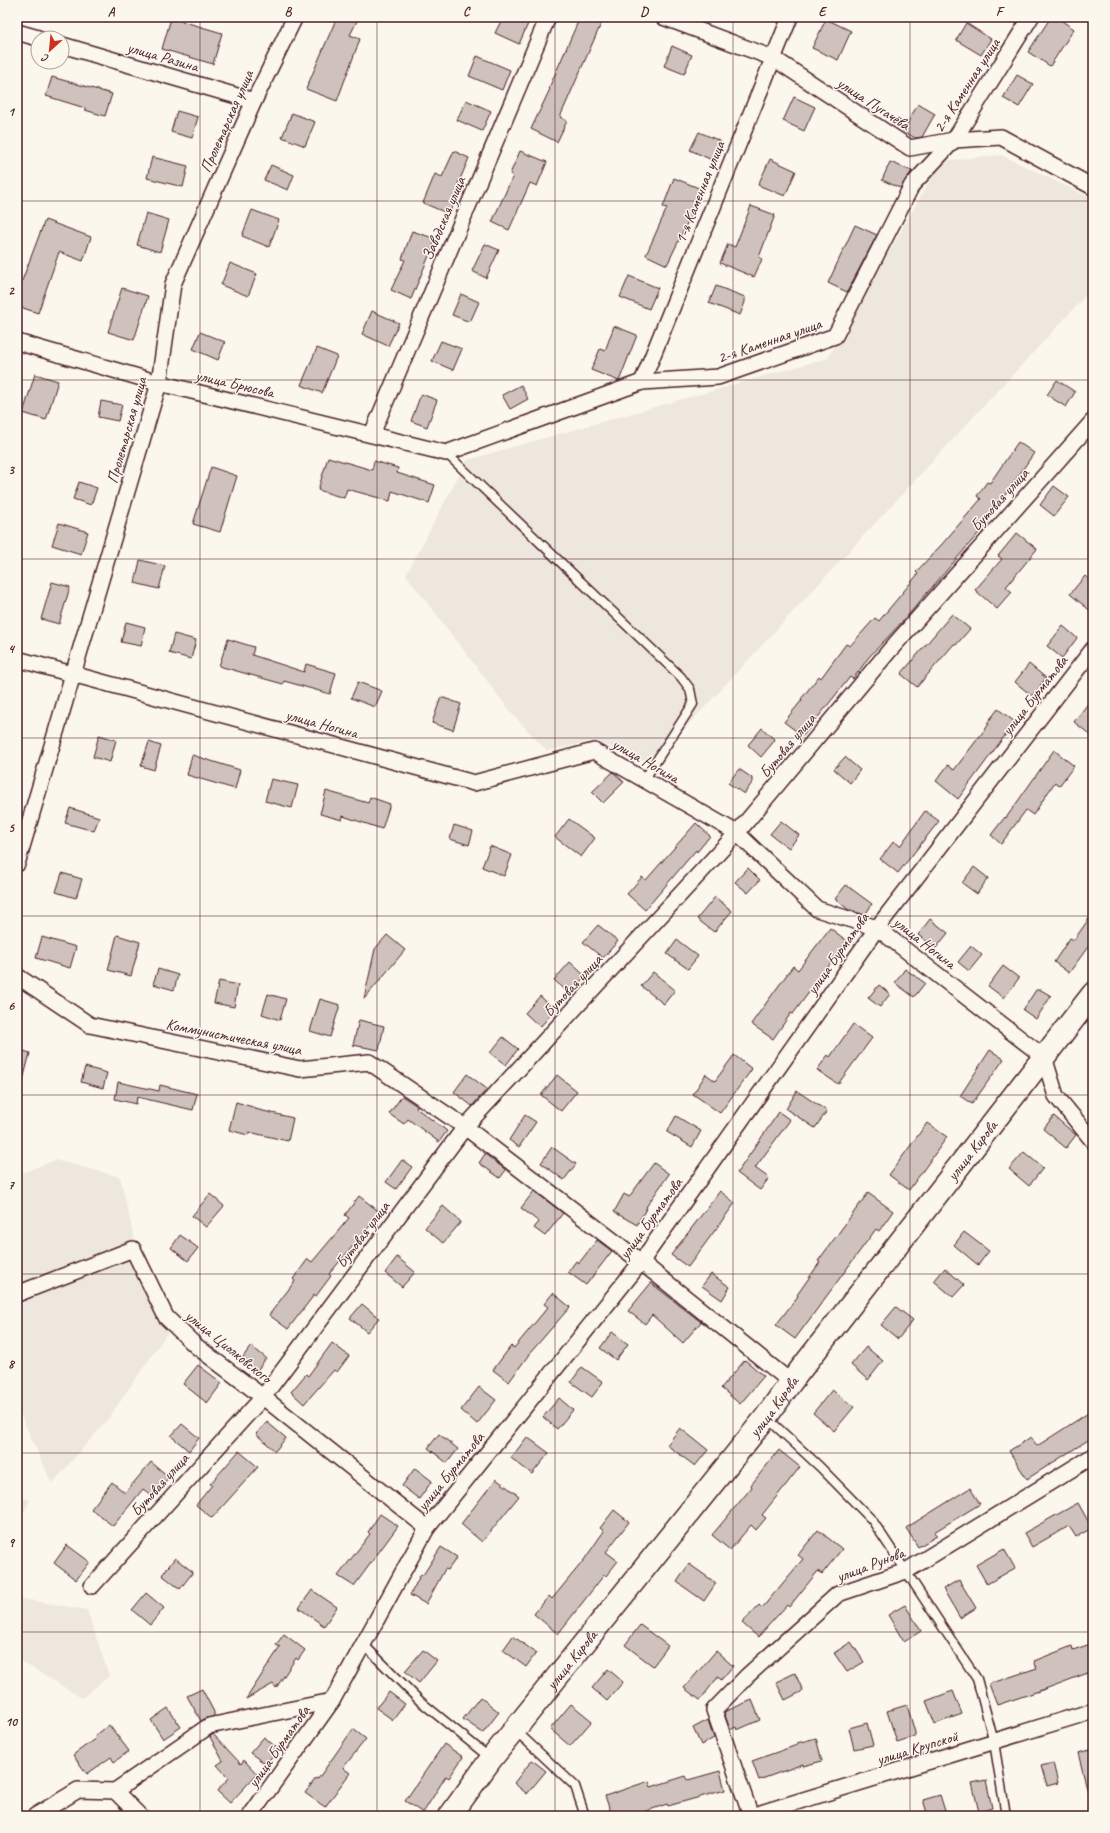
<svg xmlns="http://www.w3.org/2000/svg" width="1110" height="1833" font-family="Caveat,sans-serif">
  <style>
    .built { fill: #eee7de }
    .building { fill: #cfc2bc; stroke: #4a1f2b }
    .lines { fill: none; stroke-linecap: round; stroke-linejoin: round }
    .service-casing { stroke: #4a1f2b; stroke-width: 11 }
    .minor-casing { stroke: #4a1f2b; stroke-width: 18 }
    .secondary-casing { stroke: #4a1f2b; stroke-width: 25 }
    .service { stroke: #fbf7ec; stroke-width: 8 }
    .minor { stroke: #fbf7ec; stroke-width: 15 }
    .secondary { stroke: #fbf7ec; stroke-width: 22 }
    .grid { fill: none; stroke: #4a1f2b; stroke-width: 1; stroke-opacity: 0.55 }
    .labels { text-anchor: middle; stroke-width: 3; stroke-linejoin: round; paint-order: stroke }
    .street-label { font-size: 16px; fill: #4a1f2b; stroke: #fbf7ec }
    .neatline { fill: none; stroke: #4a1f2b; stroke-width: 1.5 }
    .grid-label { font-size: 13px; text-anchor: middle; font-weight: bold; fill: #4a1f2b }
  </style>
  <rect width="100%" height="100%" fill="#fbf7ec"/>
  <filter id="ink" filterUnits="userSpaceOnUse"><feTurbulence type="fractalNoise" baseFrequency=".025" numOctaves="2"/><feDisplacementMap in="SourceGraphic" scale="8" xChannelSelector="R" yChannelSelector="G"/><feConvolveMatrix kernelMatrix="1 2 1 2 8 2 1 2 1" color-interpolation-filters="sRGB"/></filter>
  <g filter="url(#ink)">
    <g class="built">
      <polygon points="1001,155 1093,199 1093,288 652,764 594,741 547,751 514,716 406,575 467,460 828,358 941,161"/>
      <polygon points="55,1160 120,1177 136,1246 172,1326 108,1419 52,1484 17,1407 17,1175"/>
      <polygon points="17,1495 30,1500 17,1525"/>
      <polygon points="17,1598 87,1610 109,1676 82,1698 17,1659"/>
    </g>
    <g class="building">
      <polygon points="337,17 359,17 350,35 360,39 337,101 306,89"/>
      <polygon points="503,17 531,17 519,44 495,33"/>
      <polygon points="580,17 604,17 560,117 567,121 557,142 531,129 550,89 549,88"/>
      <polygon points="1051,17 1056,17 1074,29 1050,66 1028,52"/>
      <polygon points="171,18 222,33 213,64 162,49"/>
      <polygon points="826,19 851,31 838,60 812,48"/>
      <polygon points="966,23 991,39 981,55 956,40"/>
      <polygon points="672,46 692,55 684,74 664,66"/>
      <polygon points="477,56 510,70 502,90 469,76"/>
      <polygon points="1017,75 1033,84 1019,107 1003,98"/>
      <polygon points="52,77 112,94 105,116 85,110 85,108 46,96"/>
      <polygon points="794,97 815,107 804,131 783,121"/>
      <polygon points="466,100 491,111 482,131 457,120"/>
      <polygon points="918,104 935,114 922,137 915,138 903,131"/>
      <polygon points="177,111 198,117 192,138 171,132"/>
      <polygon points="292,113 315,122 305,146 282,137"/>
      <polygon points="699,132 720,141 712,160 690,150"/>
      <polygon points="454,151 469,158 458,184 461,185 449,214 423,203 435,174 442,177"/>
      <polygon points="520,151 547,162 537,186 530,183 509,230 492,222 513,176 510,174"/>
      <polygon points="152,157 188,166 183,187 147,178"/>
      <polygon points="770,159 796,171 785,196 758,185"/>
      <polygon points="890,162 912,171 900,188 882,180"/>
      <polygon points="271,165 294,175 288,190 264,180"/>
      <polygon points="674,178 701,189 690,217 667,265 646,255 667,208 663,207"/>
      <polygon points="751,206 775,215 759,257 762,259 754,277 720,263 728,244 735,247"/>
      <polygon points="252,210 279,220 269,247 242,236"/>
      <polygon points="146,213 169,220 160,252 137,245"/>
      <polygon points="45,220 91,237 83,261 59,252 38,313 17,306 17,294"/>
      <polygon points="855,225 877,235 847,292 828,283"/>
      <polygon points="412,231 436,239 411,299 391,290 405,260 402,259"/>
      <polygon points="485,244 499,250 486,278 472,271"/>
      <polygon points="230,263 257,274 248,296 221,285"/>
      <polygon points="629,276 658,288 649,309 620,297"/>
      <polygon points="716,286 745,297 745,302 740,315 709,303"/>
      <polygon points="122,288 148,296 134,340 108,332"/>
      <polygon points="461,294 479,302 470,322 452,315"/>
      <polygon points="372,311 399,323 388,346 362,334"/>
      <polygon points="614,326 637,335 619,381 591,370 600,349 605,351"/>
      <polygon points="200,332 225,342 218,360 193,349"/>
      <polygon points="441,341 462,349 453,370 432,361"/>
      <polygon points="317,348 337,356 322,393 301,385"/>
      <polygon points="35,374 58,381 46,420 23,413"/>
      <polygon points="1057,380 1075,392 1066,407 1047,395"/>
      <polygon points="521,385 528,399 510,409 502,395"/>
      <polygon points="421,394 437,400 427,427 411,421"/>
      <polygon points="101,401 122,405 118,421 98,417"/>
      <polygon points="1018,442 1034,453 988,520 989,521 903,621 869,657 853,679 850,677 803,736 784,722 802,700 801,699 819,676 821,678 846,644 850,646 875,618 879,621 918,574 916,572 943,543 981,499 977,496 987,482 990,483"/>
      <polygon points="328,457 372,470 374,461 398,468 397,473 435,485 429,503 392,491 390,501 347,489 344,498 318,490"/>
      <polygon points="211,467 237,476 220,532 193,524"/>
      <polygon points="79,482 97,488 91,505 73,499"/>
      <polygon points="1054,486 1069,497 1054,516 1040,505"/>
      <polygon points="59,523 88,532 81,554 52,545"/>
      <polygon points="1017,533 1037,549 1006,587 1012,592 997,609 975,590 1002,559 998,556"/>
      <polygon points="140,560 165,566 159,589 135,583"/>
      <polygon points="1085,576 1093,583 1093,613 1070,594"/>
      <polygon points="52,582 70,587 59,624 41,619"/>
      <polygon points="952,614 970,629 956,645 954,644 917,687 901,674"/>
      <polygon points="126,622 145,627 141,646 121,642"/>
      <polygon points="1063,626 1077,638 1062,658 1047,646"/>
      <polygon points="174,634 196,640 191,659 169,653"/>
      <polygon points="228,639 254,647 252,655 304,672 306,664 336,673 330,694 284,681 283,684 219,666"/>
      <polygon points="1029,664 1046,678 1032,696 1015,682"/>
      <polygon points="358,682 382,691 375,707 351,698"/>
      <polygon points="441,697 461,704 453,730 432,723"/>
      <polygon points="1093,697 1093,737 1074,722"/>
      <polygon points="998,709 1015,722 958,799 936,781 948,765 954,770 989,724 987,723"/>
      <polygon points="762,728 775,740 761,757 748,745"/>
      <polygon points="99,735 116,740 110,762 93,757"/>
      <polygon points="149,742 161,746 154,770 141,766"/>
      <polygon points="1054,750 1074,766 1059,786 1055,782 1033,815 1026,810 1001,844 991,835 1005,817 1006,818"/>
      <polygon points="192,755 240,770 235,789 187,775"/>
      <polygon points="845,757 860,770 850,783 834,769"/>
      <polygon points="739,769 752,778 752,783 744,794 728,783"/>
      <polygon points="613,772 624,782 603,803 592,792"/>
      <polygon points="271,779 298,785 292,808 265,801"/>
      <polygon points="326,791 368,803 370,797 390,804 382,829 343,816 342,820 320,814"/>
      <polygon points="70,808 99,817 94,831 65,823"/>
      <polygon points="925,811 939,821 898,873 880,859 894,841 900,846"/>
      <polygon points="569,819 595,838 581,857 555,837"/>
      <polygon points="781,821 799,835 789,848 770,834"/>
      <polygon points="696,823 710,836 697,852 696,850 645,910 627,894 642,877 646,880"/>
      <polygon points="454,825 473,831 469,845 450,839"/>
      <polygon points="490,846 512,855 504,876 482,867"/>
      <polygon points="974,867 988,878 977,894 962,883"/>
      <polygon points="748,868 760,880 748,893 735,882"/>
      <polygon points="62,873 82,879 76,898 56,892"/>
      <polygon points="846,885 872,904 865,915 849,910 835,899"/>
      <polygon points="715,897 732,911 714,932 697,919"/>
      <polygon points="1093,913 1093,940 1069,973 1054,962 1070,938 1074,940"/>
      <polygon points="930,919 948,933 936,948 918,935"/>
      <polygon points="598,925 618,941 603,958 583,942"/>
      <polygon points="830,928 847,941 793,1014 791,1013 773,1039 751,1024 793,966 798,970"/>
      <polygon points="117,935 140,942 131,976 108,970"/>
      <polygon points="387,935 405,950 364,999 375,949"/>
      <polygon points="42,937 76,947 70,968 36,958"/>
      <polygon points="677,940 698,956 688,969 667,954"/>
      <polygon points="971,946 982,955 969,971 958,962"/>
      <polygon points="570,962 585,976 570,994 554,980"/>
      <polygon points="1003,966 1019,978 1004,998 988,986"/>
      <polygon points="158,969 178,975 174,990 153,984"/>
      <polygon points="905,969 925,983 914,997 895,983"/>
      <polygon points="653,972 675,990 664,1004 641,986"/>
      <polygon points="219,981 238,985 234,1007 214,1003"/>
      <polygon points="879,985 890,994 880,1007 868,998"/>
      <polygon points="1036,990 1041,990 1051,996 1036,1019 1023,1010"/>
      <polygon points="268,994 286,999 280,1020 262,1014"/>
      <polygon points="540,996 555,1010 540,1027 525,1013"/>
      <polygon points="320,999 340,1005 330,1037 310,1031"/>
      <polygon points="359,1020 384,1026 379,1050 353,1045"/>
      <polygon points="853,1024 872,1038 838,1084 817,1070 828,1055 830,1057"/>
      <polygon points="503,1037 518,1049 506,1065 490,1053"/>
      <polygon points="17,1049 30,1053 21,1088 17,1087"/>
      <polygon points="990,1050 1004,1059 972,1104 960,1096"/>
      <polygon points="734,1055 752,1069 720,1113 693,1094 706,1074 715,1081"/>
      <polygon points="85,1067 107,1073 103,1088 81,1082"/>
      <polygon points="467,1074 487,1089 472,1106 454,1092"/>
      <polygon points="557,1075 577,1091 561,1111 541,1095"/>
      <polygon points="118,1082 159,1091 160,1085 197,1094 193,1110 137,1097 136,1104 115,1099"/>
      <polygon points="797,1091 827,1111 815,1128 786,1109"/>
      <polygon points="402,1096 417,1106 416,1108 447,1131 439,1142 408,1119 404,1124 389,1114"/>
      <polygon points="236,1102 256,1108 255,1109 293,1118 288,1141 249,1132 248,1135 229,1130"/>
      <polygon points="779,1112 790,1120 755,1168 769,1178 760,1190 737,1173"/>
      <polygon points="525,1115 536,1122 519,1147 509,1140"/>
      <polygon points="676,1116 701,1131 692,1147 667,1132"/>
      <polygon points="1054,1116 1076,1135 1066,1148 1043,1129"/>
      <polygon points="927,1123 947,1137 909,1190 889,1175"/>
      <polygon points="552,1147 576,1164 564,1180 541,1163"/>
      <polygon points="1024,1152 1043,1168 1029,1186 1009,1169"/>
      <polygon points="485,1154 506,1170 500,1178 479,1163"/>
      <polygon points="402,1160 412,1167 396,1189 386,1182"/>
      <polygon points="654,1163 669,1174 646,1207 647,1207 637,1225 614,1212 624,1194 629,1197"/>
      <polygon points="534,1191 563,1213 545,1236 534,1228 539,1222 521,1208"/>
      <polygon points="720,1191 735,1203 688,1267 671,1255"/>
      <polygon points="868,1193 893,1211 879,1231 876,1229 795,1339 776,1325 798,1296 797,1295 820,1262 818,1261"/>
      <polygon points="210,1194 224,1206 206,1227 192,1216"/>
      <polygon points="359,1196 381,1213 329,1274 331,1276 316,1296 314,1295 288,1329 269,1315 295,1281 293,1279 308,1259 312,1262 349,1218 345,1215"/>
      <polygon points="443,1206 461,1222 443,1243 425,1228"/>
      <polygon points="964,1232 989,1251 978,1265 954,1245"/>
      <polygon points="180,1235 198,1248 188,1261 171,1248"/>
      <polygon points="597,1240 612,1251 586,1285 568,1272 576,1261 579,1263"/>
      <polygon points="397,1257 415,1272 402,1287 385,1273"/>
      <polygon points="945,1268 964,1285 953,1297 934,1281"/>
      <polygon points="711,1274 730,1287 722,1300 702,1286"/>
      <polygon points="651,1283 701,1322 683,1343 652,1315 645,1324 628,1311"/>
      <polygon points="553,1293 570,1307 530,1353 509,1382 493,1370 511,1346 514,1348 548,1307 544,1304"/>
      <polygon points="362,1304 379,1318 367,1332 350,1318"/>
      <polygon points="896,1307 913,1320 898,1339 881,1325"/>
      <polygon points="612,1332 628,1344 616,1360 600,1348"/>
      <polygon points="332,1343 349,1356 337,1372 334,1370 304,1404 291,1392 306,1374 308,1376"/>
      <polygon points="251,1346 266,1358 256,1372 240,1361"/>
      <polygon points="866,1347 883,1361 868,1380 851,1365"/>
      <polygon points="745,1360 764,1376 740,1404 721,1388"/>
      <polygon points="198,1365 222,1383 207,1403 183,1384"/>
      <polygon points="582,1367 603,1382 592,1397 571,1382"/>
      <polygon points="479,1387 496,1400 477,1424 461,1410"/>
      <polygon points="832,1390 854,1407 834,1431 813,1413"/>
      <polygon points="559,1398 573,1410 557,1429 543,1417"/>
      <polygon points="1093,1410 1093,1437 1027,1479 1009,1451 1031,1437 1037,1446"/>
      <polygon points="267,1422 286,1438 275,1451 256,1434"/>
      <polygon points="182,1424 199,1438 189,1451 171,1436"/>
      <polygon points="680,1428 708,1450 695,1466 667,1445"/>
      <polygon points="439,1434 458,1449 447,1463 428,1448"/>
      <polygon points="527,1437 549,1453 532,1474 511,1458"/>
      <polygon points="779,1450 800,1467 762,1515 766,1518 756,1530 751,1525 730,1550 712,1535 752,1487 751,1485"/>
      <polygon points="239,1451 258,1467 212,1518 196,1505 212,1485 210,1484"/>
      <polygon points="151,1462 169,1477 153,1497 143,1489 113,1526 91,1509 112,1482 125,1493"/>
      <polygon points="415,1468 432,1481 419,1499 402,1486"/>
      <polygon points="496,1479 519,1496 482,1542 461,1524"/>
      <polygon points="970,1488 980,1504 934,1532 937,1536 918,1547 906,1528"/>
      <polygon points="1078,1503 1092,1528 1076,1537 1069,1526 1032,1547 1024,1533"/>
      <polygon points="614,1510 629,1522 606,1552 618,1561 606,1576 604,1575 558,1634 534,1614 549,1596 552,1599 584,1560 604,1531 600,1528"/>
      <polygon points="380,1514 398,1526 354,1586 338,1576 370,1534 368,1532"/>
      <polygon points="818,1530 842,1549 822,1574 818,1571 789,1607 787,1605 758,1637 742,1623 759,1605 762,1608 803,1559 798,1555"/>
      <polygon points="67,1545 90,1562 76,1580 54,1563"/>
      <polygon points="441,1547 457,1557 448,1570 445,1569 426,1604 410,1595 421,1574 423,1575"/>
      <polygon points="1004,1549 1015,1568 987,1584 976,1565"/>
      <polygon points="175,1558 193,1572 180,1589 162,1575"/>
      <polygon points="689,1564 716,1583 704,1601 677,1582"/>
      <polygon points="959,1580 976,1608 960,1618 943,1589"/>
      <polygon points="312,1590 337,1607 324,1626 299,1608"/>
      <polygon points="146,1593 164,1608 150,1625 132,1610"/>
      <polygon points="905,1605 921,1631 904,1642 888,1615"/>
      <polygon points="640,1625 668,1646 653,1666 625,1645"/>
      <polygon points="284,1634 305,1650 298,1660 296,1658 276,1688 273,1684 246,1699 280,1647 276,1645"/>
      <polygon points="513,1636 536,1653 526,1667 503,1650"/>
      <polygon points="851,1642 864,1662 847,1672 834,1653"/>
      <polygon points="1093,1643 1093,1671 1045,1689 997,1705 989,1684 1037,1668 1034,1661 1072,1646 1073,1650"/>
      <polygon points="423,1650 437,1661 419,1683 405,1671"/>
      <polygon points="716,1651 733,1666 721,1680 718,1677 700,1700 684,1688"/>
      <polygon points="608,1669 623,1682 607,1701 592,1688"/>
      <polygon points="795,1673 803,1691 785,1700 776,1682"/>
      <polygon points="202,1689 214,1712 214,1716 201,1721 187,1696"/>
      <polygon points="953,1691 962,1714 935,1724 926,1701"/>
      <polygon points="389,1692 405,1704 393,1720 376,1708"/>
      <polygon points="480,1697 499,1712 483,1733 463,1719"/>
      <polygon points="752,1700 760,1720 737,1730 736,1727 730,1730 724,1712"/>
      <polygon points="571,1704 592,1721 570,1746 550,1729"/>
      <polygon points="907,1705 916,1736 897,1742 887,1711"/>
      <polygon points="168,1708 181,1727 163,1739 151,1720"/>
      <polygon points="708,1720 714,1738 701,1745 693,1728"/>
      <polygon points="867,1723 873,1745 854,1749 849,1728"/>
      <polygon points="109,1725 129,1751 114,1762 111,1757 87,1774 73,1755 96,1738 95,1736"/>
      <polygon points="353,1729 366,1739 343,1768 350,1773 325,1807 305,1793 316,1778 318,1779"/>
      <polygon points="213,1734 241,1764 244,1760 257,1774 230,1803 217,1791 229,1778 217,1765 223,1761 210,1737"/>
      <polygon points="264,1737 278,1749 266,1764 250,1753"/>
      <polygon points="816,1738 822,1761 803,1766 803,1764 759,1780 752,1761 797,1745 797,1743"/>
      <polygon points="444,1744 463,1757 449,1778 446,1776 423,1813 405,1801"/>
      <polygon points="1093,1749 1093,1796 1089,1796 1078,1753"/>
      <polygon points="532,1760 546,1771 527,1794 514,1783"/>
      <polygon points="1053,1763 1058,1783 1047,1786 1041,1766"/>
      <polygon points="720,1771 725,1790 668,1806 667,1804 632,1816 612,1816 605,1796 649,1781 651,1787 686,1776 688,1780"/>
      <polygon points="986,1780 992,1808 979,1812 972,1783"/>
      <polygon points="940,1795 945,1811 928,1816 923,1800"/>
    </g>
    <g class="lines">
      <defs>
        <g id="service">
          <polyline points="446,453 681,677 690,689 693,704 644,780"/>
          <polyline points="766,1417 820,1467 872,1520 977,1679 994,1742 1006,1816"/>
          <polyline points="363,1644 420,1701 490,1758"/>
          <polyline points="515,1730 575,1786 585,1816"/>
        </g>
        <g id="minor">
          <polyline points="663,17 773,58 910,148 954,140 1001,137 1093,187"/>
          <polyline points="17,32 38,38"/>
          <polyline points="62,45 254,101"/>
          <polyline points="17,342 159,383 446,453 642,382 718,377 835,336 912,185 954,140 1031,17"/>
          <polyline points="642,382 790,17"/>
          <polyline points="372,434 548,17"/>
          <polyline points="17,659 474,783 594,751 737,833 817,909 877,928 1044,1057 1056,1096 1093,1141"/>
          <polyline points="17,864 159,383 173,284 254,101 295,17"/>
          <polyline points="17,976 90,1025 300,1069 369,1062 465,1127 641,1262 791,1382"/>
          <polyline points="17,1294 133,1249 166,1317 196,1346 263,1397 427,1528"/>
          <polyline points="92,1586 263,1397 465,1127 737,833 889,651 1093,421"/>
          <polyline points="115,1791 140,1816"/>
          <polyline points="35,1816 78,1790 115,1791 209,1726 332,1701"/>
          <polyline points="250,1816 332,1701 427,1528 641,1262 877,928 1093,649"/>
          <polyline points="751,1816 714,1710 747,1676 838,1594 906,1571 1093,1456"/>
          <polyline points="751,1816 1093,1711"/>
        </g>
        <g id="secondary">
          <path id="s1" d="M 450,1816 L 491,1759 L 766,1417 L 791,1382 L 1093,994"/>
        </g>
      </defs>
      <use href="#service" class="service-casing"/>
      <use href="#minor" class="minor-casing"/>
      <use href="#secondary" class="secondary-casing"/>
      <use href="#service" class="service"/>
      <use href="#minor" class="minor"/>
      <use href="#secondary" class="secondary"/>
    </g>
  </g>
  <path class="grid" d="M 200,17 L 200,1816M 377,17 L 377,1816M 555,17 L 555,1816M 733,17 L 733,1816M 910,17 L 910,1816M 17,201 L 1093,201M 17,380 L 1093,380M 17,559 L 1093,559M 17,738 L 1093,738M 17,916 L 1093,916M 17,1095 L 1093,1095M 17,1274 L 1093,1274M 17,1453 L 1093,1453M 17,1632 L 1093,1632"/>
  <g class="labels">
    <g class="street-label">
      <text transform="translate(163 56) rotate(16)" y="6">улица Разина</text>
      <text transform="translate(966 85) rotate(-57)" y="6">2-я Каменная улица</text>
      <text transform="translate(874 103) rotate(33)" y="6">улица Пугачёва</text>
      <text transform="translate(226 121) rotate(-66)" y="6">Пролетарская улица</text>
      <text transform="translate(699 192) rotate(-68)" y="6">1-я Каменная улица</text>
      <text transform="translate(443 218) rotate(-67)" y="6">Заводская улица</text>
      <text transform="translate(769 340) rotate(-19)" y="6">2-я Каменная улица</text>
      <text transform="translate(235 383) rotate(13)" y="6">улица Брюсова</text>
      <text transform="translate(126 430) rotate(-74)" y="6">Пролетарская улица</text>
      <text transform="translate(999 499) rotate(-48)" y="6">Бутовая улица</text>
      <text transform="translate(1034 695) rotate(-52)" y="6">улица Бурматова</text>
      <text transform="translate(322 723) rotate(15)" y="6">улица Ногина</text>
      <text transform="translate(787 745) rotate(-50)" y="6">Бутовая улица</text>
      <text transform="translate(646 760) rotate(30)" y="6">улица Ногина</text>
      <text transform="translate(925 942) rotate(38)" y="6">улица Ногина</text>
      <text transform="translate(837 953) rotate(-55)" y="6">улица Бурматова</text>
      <text transform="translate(572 985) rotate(-47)" y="6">Бутовая улица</text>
      <text transform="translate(234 1036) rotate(11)" y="6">Коммунистическая улица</text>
      <text dy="6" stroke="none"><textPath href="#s1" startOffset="846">улица Кирова</textPath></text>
      <text transform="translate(650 1218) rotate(-54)" y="6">улица Бурматова</text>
      <text transform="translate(362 1234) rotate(-53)" y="6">Бутовая улица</text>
      <text transform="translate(229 1346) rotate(39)" y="6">улица Циолковского</text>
      <text dy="6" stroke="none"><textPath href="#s1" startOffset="522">улица Кирова</textPath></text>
      <text transform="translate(450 1471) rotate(-51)" y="6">улица Бурматова</text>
      <text transform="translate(159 1484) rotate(-48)" y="6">Бутовая улица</text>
      <text transform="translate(870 1564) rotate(-21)" y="6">улица Рунова</text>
      <text dy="6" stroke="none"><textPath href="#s1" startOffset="198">улица Кирова</textPath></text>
      <text transform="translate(278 1746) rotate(-55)" y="6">улица Бурматова</text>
      <text transform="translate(917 1747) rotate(-17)" y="6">улица Крупской</text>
    </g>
  </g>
  <rect width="1110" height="1833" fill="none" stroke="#fbf7ec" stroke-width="44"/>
  <g transform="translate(50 50) rotate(207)"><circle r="19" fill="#fbf7ec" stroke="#b4a19f"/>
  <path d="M0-3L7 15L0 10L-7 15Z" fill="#c8321e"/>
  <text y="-6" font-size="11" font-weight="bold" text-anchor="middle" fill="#4a1f2b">С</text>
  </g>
  <rect x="22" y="22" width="1066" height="1789" class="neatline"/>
  <g class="grid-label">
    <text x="111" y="16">A</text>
    <text x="288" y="16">B</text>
    <text x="466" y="16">C</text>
    <text x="644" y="16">D</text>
    <text x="822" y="16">E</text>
    <text x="999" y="16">F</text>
    <text x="11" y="116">1</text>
    <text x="11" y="295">2</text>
    <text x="11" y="474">3</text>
    <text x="11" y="653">4</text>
    <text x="11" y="832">5</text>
    <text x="11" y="1010">6</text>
    <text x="11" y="1189">7</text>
    <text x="11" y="1368">8</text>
    <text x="11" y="1547">9</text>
    <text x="11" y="1726">10</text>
  </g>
</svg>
